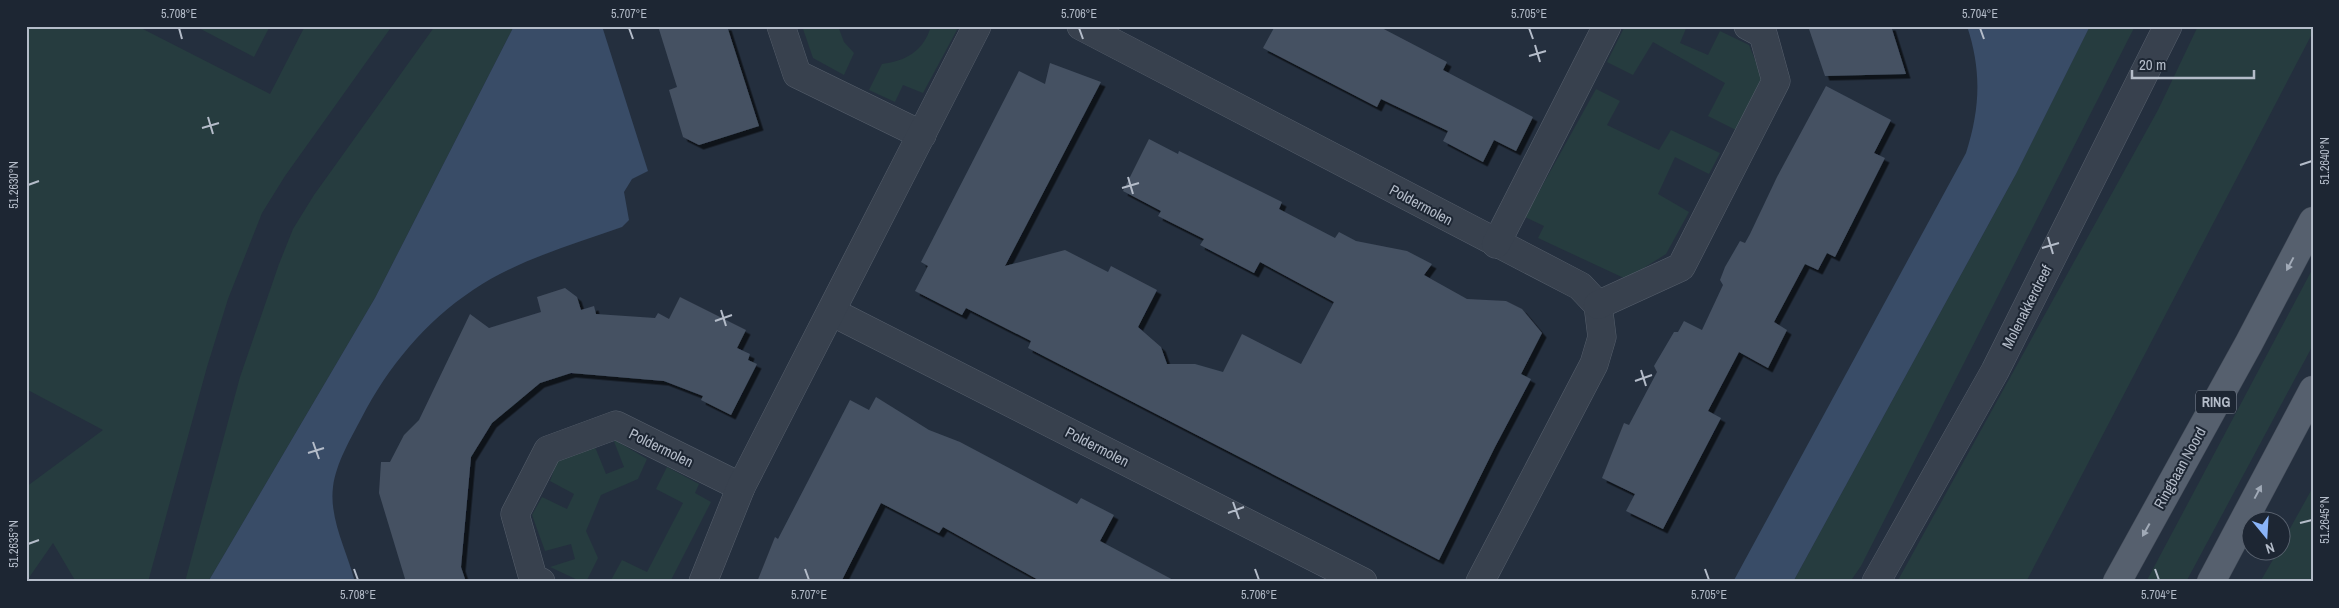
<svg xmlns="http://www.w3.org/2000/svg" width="2339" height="608" font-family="'Archivo Narrow',sans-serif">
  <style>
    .green { fill: #263c3f }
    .water { fill: #394c67 }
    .building { fill: #455162; filter: url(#shadow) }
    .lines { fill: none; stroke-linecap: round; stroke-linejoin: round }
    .minor-casing { stroke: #565f6c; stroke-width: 29 }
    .major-casing { stroke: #414a57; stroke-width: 29 }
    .minor { stroke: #38414e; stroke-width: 28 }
    .major { stroke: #56606e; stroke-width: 28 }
    .oneway { fill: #a1aab7 }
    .ticks { fill: none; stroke: #b4bcc9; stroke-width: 2 }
    .labels { text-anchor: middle; stroke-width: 4; stroke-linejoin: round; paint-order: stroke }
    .shield { fill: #1d2633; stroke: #878f9c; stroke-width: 1 }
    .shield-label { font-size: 14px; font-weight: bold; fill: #b4bcc9 }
    .street-label { font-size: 15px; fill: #b4bcc9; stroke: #1d2633 }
    .neatline { fill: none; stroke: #b4bcc9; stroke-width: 2 }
    .ticks-label { font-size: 12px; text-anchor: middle; fill: #b4bcc9 }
  </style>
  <defs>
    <filter id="shadow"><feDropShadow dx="4.5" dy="4.5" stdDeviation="0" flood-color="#0009"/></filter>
  </defs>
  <rect width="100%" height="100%" fill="#242f3e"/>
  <g class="green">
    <polygon points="26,26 137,26 270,94 305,26 392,26 285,176 262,213 228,299 207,367 148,582 76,582 53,543 26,582 26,487 103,430 26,389"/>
    <polygon points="195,26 270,26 254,57"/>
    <polygon points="435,26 514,26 375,298 208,582 185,582 240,377 279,264 293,229 314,195"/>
    <polygon points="802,26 838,26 844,42 854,53 844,75 813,58"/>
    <path d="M 931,26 L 959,26 L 923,93 L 903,85 L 895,102 L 869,90 L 882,64 C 906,61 924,51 931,26 Z"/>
    <polygon points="1625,26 1687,26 1680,43 1708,55 1720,31 1749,45 1762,77 1736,130 1708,116 1725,83 1653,42 1633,75 1607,62"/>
    <polygon points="2090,26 2135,26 1861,566 1850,582 1793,582 2016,174"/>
    <polygon points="2198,26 2313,26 2313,32 2026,582 1897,582 2158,110"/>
    <polygon points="1596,89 1620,101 1607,125 1659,150 1671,130 1720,153 1709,174 1675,157 1658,194 1689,212 1666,254 1626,279 1538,238 1544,226 1525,217"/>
    <polygon points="2313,268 2313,345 2186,582 2146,582"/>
    <polygon points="613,439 647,459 638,479 601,495 586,531 598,558 586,582 582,582 550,567 575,559 571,544 545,551 532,515 542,497 567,509 574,494 550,481 558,459 595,447 606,474 624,467"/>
    <polygon points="667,467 699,484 695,493 711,502 670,582 610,582 622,560 647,572 683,503 656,489"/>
    <polygon points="2313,487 2313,582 2260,582 2278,551 2282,550 2282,543"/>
  </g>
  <g class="water">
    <path d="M 514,26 L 602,26 L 648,171 L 632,179 L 624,192 L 629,220 L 622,227 C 572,245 517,260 473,290 C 425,322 388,367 362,417 C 351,438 336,463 333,487 C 329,519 347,551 355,582 L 208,582 L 375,298 Z"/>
    <path d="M 1967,26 L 2090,26 L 2016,174 L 1793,582 L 1733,582 L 1966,153 C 1980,109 1982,71 1967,26 Z"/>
  </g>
  <g class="building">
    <polygon points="658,26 727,26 759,126 699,145 683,137 669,90 677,87"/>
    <polygon points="1275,26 1378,26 1447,62 1443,70 1533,117 1516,151 1494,140 1483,162 1443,141 1448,131 1381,99 1377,107 1263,48"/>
    <polygon points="1808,26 1891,26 1906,74 1825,76"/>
    <polygon points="1050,63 1101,82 1005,266 1065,250 1108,272 1111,266 1157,290 1138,327 1161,347 1167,364 1195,364 1223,372 1242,334 1301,364 1334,302 1260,262 1254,273 1200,245 1204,239 1158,216 1161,211 1123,191 1149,139 1178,154 1179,151 1282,202 1279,209 1335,238 1339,232 1356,241 1407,251 1432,264 1424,275 1467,299 1506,301 1522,309 1542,333 1521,374 1531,379 1495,447 1439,560 1028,348 1031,341 966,308 962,315 915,291 928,266 921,262 1019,71 1045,84"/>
    <polygon points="1826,86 1891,120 1874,153 1885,158 1835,257 1827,253 1818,270 1805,264 1774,322 1787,330 1768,368 1739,352 1708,411 1721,418 1663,529 1626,511 1635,494 1602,478 1624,423 1629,425 1657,372 1654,366 1674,332 1678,332 1684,321 1702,330 1723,285 1720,280 1725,267 1740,241 1745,243 1750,234 1777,177"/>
    <polygon points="565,288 577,297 581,310 594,306 596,314 655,318 658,313 669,319 680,297 746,330 737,348 750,354 748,360 757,364 731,415 701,400 703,396 664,381 571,373 540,383 492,423 471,457 461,567 466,582 406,582 379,493 381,462 390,462 404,435 419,420 470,314 489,328 541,312 537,297"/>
    <polygon points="876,397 929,430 960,442 1077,504 1081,498 1114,515 1100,541 1177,582 1042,582 943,527 939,533 881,503 841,582 757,582 775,537 778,539 850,400 869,410"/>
  </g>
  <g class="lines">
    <defs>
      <g id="minor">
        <polyline points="781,26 797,74 922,135"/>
        <polyline points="1081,26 1580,286 1598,305 1602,337 1594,364 1480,582"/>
        <polyline points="1496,244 1607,26"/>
        <polyline points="1598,305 1681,267 1776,81 1763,34 1748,26"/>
        <polyline points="832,312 1363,582"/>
        <polyline points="541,582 533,578 515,514 548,450 616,425 741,487"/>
        <polyline points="703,582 741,487 977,26"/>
        <polyline points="1876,582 1995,371 2168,26"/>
      </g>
      <g id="major">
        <polyline points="2117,582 2249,343 2313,221"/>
        <polyline points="2211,582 2313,390"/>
      </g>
    </defs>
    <use href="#minor" class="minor-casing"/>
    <use href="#major" class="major-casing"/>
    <use href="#minor" class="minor"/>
    <use href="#major" class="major"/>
  </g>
  <defs><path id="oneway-solid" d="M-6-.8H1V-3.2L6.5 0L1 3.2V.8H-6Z" transform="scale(1.25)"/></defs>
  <g class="oneway">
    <use href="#oneway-solid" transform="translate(2290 264) rotate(118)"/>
    <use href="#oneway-solid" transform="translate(2258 492) rotate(-62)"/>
    <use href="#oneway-solid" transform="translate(2146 530) rotate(119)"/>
  </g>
  <path class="ticks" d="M 179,28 L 182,39M 629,28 L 633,39M 1079,28 L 1083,39M 1529,28 L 1533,39M 1980,28 L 1984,39M 1535,45 L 1540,62M 1529,56 L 1546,51M 208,117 L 213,134M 202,128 L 219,123M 2300,165 L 2312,161M 1128,177 L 1133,194M 28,185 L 39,181M 1122,188 L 1139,183M 2048,237 L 2053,254M 2042,248 L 2059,243M 721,310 L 726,326M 715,321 L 732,315M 1641,370 L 1646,386M 1635,381 L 1652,375M 313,442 L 319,459M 308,453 L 324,448M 1233,502 L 1239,519M 1228,513 L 1244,507M 2300,523 L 2312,520M 28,544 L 39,540M 354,569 L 358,580M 805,569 L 809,580M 1255,569 L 1259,580M 1705,569 L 1709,580M 2155,569 L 2159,580"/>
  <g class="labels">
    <rect class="shield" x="2196" y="390.5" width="40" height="23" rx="4"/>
    <g class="shield-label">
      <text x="2216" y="407">RING</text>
    </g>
    <g class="street-label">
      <text transform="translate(1421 205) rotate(28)" y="5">Poldermolen</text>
      <text transform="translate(2027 307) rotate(-63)" y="5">Molenakkerdreef</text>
      <text transform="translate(1097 447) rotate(27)" y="5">Poldermolen</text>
      <text transform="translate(661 448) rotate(26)" y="5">Poldermolen</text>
      <text transform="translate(2180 468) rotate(-61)" y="5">Ringbaan Noord</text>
    </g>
  </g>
  <rect width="2339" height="608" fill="none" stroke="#1d2633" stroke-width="55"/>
  <g transform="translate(2266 536) rotate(162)"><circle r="24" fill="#1d2633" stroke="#59626f"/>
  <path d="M0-4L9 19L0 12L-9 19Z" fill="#8ab4f8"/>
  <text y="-8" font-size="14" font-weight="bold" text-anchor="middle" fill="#b4bcc9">N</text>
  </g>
  <path d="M2132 70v8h122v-8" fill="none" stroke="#b4bcc9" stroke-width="2.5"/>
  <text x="2139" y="70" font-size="15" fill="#b4bcc9" stroke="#1d2633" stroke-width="4" paint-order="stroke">20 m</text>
  <rect x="28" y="28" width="2284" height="552" class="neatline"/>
  <g class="ticks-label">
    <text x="179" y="18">5.708°E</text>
    <text x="629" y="18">5.707°E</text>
    <text x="1079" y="18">5.706°E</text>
    <text x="1529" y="18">5.705°E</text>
    <text x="1980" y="18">5.704°E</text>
    <text transform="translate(2325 161) rotate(-90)" y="4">51.2640°N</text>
    <text transform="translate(14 185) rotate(-90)" y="4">51.2630°N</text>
    <text transform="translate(2325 520) rotate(-90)" y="4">51.2645°N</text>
    <text transform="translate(14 544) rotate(-90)" y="4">51.2635°N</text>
    <text x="358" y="599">5.708°E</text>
    <text x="809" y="599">5.707°E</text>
    <text x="1259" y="599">5.706°E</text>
    <text x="1709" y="599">5.705°E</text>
    <text x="2159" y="599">5.704°E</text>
  </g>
</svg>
